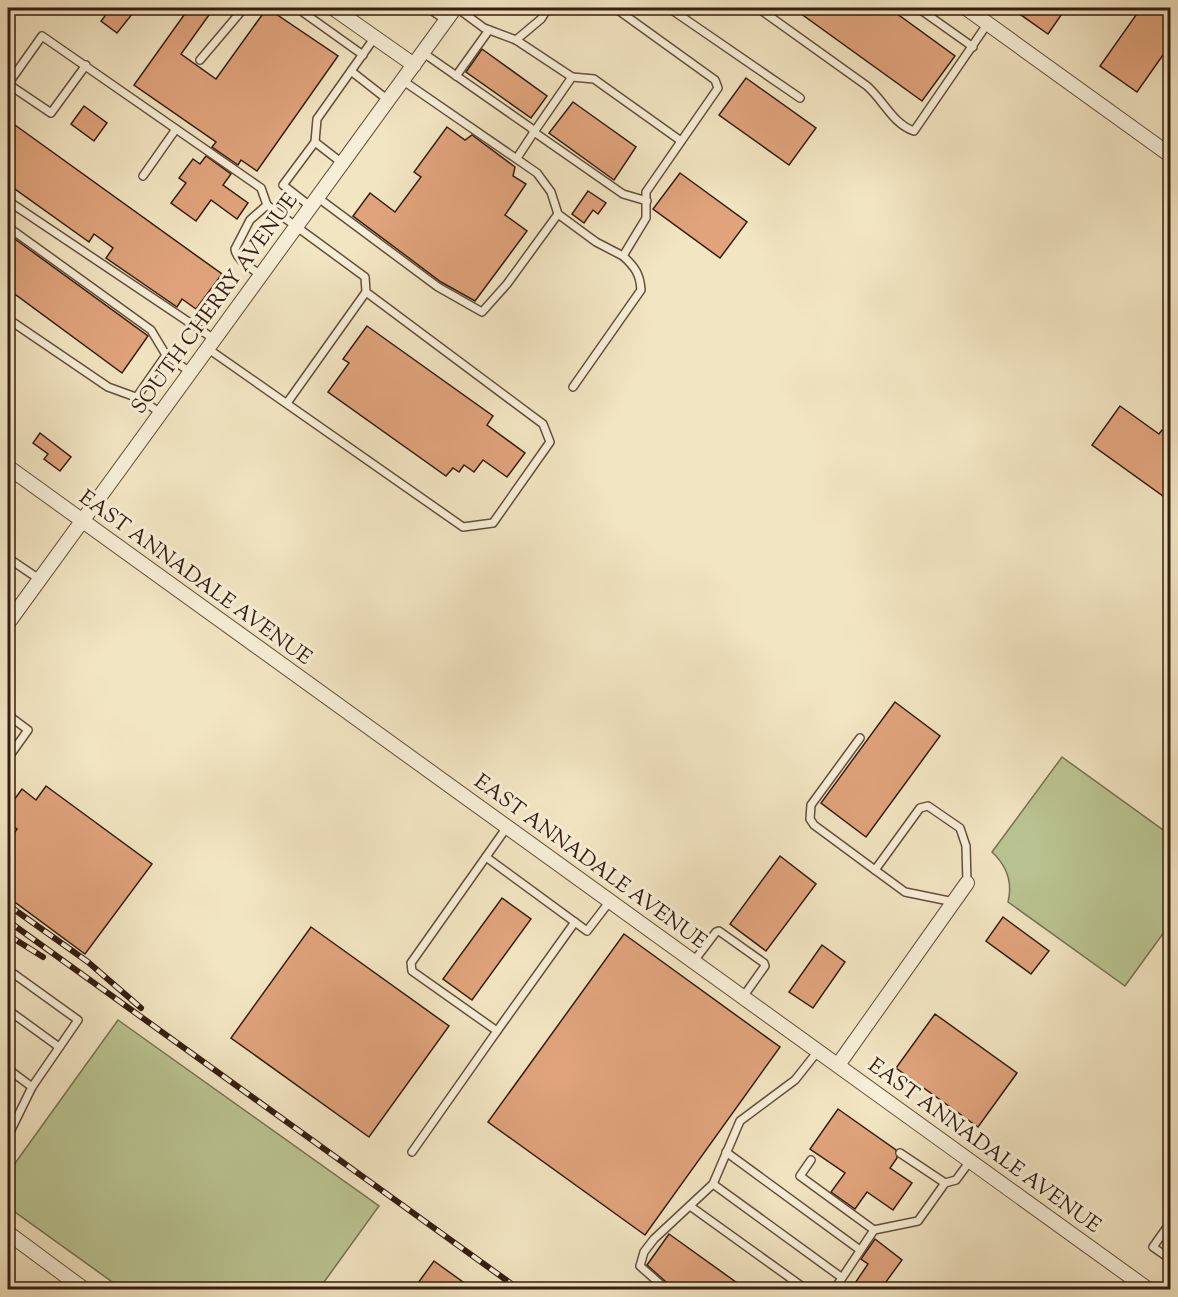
<svg xmlns="http://www.w3.org/2000/svg" width="1178" height="1297" font-family="'Sorts Mill Goudy',serif">
  <style>
    .grass { fill: #bac593; stroke: #777152; stroke-width: 1.5 }
    .building { fill: #e0a37c; stroke: #341d10; stroke-width: 1.5 }
    .lines { fill: none; stroke-linecap: round; stroke-linejoin: round }
    .service-casing { stroke: #644f3c; stroke-width: 10 }
    .minor-casing { stroke: #644f3c; stroke-width: 16 }
    .service { stroke: #f7eed7; stroke-width: 7 }
    .minor { stroke: #f7eed7; stroke-width: 14 }
    .rail-casing { stroke: #341d10; stroke-width: 6 }
    .rail { stroke: #f7eed7; stroke-width: 4; stroke-dasharray: 11; stroke-linecap: butt }
    .labels { text-anchor: middle; stroke-width: 6; stroke-linejoin: round; paint-order: stroke }
    .street-label { font-size: 21px; fill: #341d10; stroke: #f7eed7 }
  </style>
  <rect width="100%" height="100%" fill="#f2e5c2"/>
  <filter id="stains"><feTurbulence type="fractalNoise" baseFrequency=".00333" numOctaves="4"/><feColorMatrix values="0 0 0 0 .2 0 0 0 0 .09 0 0 0 0 .02 0 0 0 .5 -.17"/></filter>
  <radialGradient id="worn" r=".72"><stop offset=".6" stop-color="#630" stop-opacity="0"/><stop offset="1" stop-color="#630" stop-opacity=".3"/></radialGradient>
  <g class="grass">
    <path d="M 1062,757 L 1170,835 L 1170,924 L 1125,986 L 1008,902 C 1013,882 1007,866 992,852 Z"/>
    <polygon points="118,1020 379,1206 319,1289 122,1289 8,1207 8,1173"/>
  </g>
  <g class="building">
    <polygon points="111,8 137,8 117,33 101,21"/>
    <polygon points="189,8 214,8 181,54 216,79 267,8 338,56 257,171 241,160 238,165 212,147 216,142 134,85"/>
    <polygon points="793,8 889,8 955,56 922,101"/>
    <polygon points="1011,8 1066,8 1048,34"/>
    <polygon points="1141,8 1170,8 1170,45 1137,92 1100,66"/>
    <polygon points="482,49 547,96 531,118 466,72"/>
    <polygon points="746,78 816,128 789,165 719,115"/>
    <polygon points="573,102 636,147 614,180 549,133"/>
    <polygon points="84,106 107,123 94,141 71,124"/>
    <polygon points="8,120 222,274 196,309 182,299 177,307 106,258 113,248 94,234 89,242 8,184"/>
    <polygon points="447,127 465,140 472,135 515,167 513,176 526,184 505,215 527,231 475,301 441,282 353,216 370,193 395,212 421,177 414,172"/>
    <polygon points="206,156 231,174 223,185 248,203 237,219 211,200 196,221 171,203 186,183 179,178 193,159 200,164"/>
    <polygon points="680,173 747,222 720,258 653,209"/>
    <polygon points="588,191 606,203 598,214 593,210 584,223 572,214"/>
    <polygon points="8,234 148,336 122,373 8,289"/>
    <polygon points="367,326 493,416 487,425 525,453 507,477 483,460 474,472 464,465 459,472 453,468 446,476 328,392 349,363 343,359"/>
    <polygon points="1120,406 1159,434 1162,430 1170,437 1170,501 1092,445"/>
    <polygon points="40,433 71,457 60,471 44,459 48,454 33,443"/>
    <polygon points="895,702 940,736 866,837 821,803"/>
    <polygon points="46,786 152,864 85,954 8,897 8,842 17,829 8,823 8,808 22,789 36,800"/>
    <polygon points="780,856 816,884 766,951 730,924"/>
    <polygon points="502,898 531,919 472,1000 443,979"/>
    <polygon points="1003,917 1049,951 1031,974 986,941"/>
    <polygon points="311,927 449,1026 369,1137 231,1038"/>
    <polygon points="624,934 780,1047 645,1235 488,1122"/>
    <polygon points="822,945 845,962 813,1008 789,992"/>
    <polygon points="935,1014 1017,1073 978,1127 896,1068"/>
    <polygon points="838,1109 896,1150 897,1158 890,1168 912,1183 893,1210 867,1192 855,1209 831,1192 845,1173 810,1149"/>
    <polygon points="669,1234 747,1290 675,1290 647,1265"/>
    <polygon points="875,1239 902,1260 880,1290 858,1290 853,1286 868,1264 861,1259"/>
    <polygon points="434,1261 474,1290 413,1290"/>
  </g>
  <g class="lines">
    <defs>
      <g id="service">
        <polyline points="297,8 363,55"/>
        <polyline points="428,8 446,20"/>
        <polyline points="457,8 484,28 516,40 541,19 548,8"/>
        <polyline points="669,8 800,98"/>
        <path d="M 758,8 L 867,86 C 884,101 893,124 914,131 L 988,23"/>
        <polyline points="918,8 973,47"/>
        <polyline points="516,40 572,77 594,79 681,141"/>
        <polyline points="422,52 531,128 534,132 517,158"/>
        <polyline points="200,60 244,8"/>
        <polyline points="86,65 51,113 8,84 42,36 261,188 267,205"/>
        <polyline points="351,71 388,100"/>
        <polyline points="456,76 489,30"/>
        <polyline points="572,77 534,132 623,194 647,201"/>
        <polyline points="402,80 537,173 551,192 558,214 596,242 623,256"/>
        <polyline points="342,163 315,142 317,119 375,37"/>
        <polyline points="143,176 176,129"/>
        <polyline points="317,197 438,287 482,312 507,284 558,214"/>
        <polyline points="8,201 214,339"/>
        <polyline points="310,206 283,185 315,142"/>
        <polyline points="8,227 151,330 166,355 190,372"/>
        <polyline points="8,319 108,387 141,399 160,413"/>
        <path d="M 207,348 L 463,527 L 493,523 L 550,442 L 543,424 L 366,292 L 365,277 L 267,205 L 250,220 L 235,249 C 236,260 252,268 260,275"/>
        <path d="M 573,387 L 641,290 C 640,274 635,267 623,256 L 646,218 L 646,192 L 718,88 L 715,80 L 615,8"/>
        <polyline points="136,398 166,355"/>
        <polyline points="287,403 366,292"/>
        <polyline points="8,558 39,579"/>
        <polyline points="8,715 28,730 8,758"/>
        <polyline points="860,738 811,805 810,819 814,825 875,870"/>
        <polyline points="486,857 587,931 610,901"/>
        <polyline points="954,902 905,892 875,870 920,808 928,806 960,828 966,846 967,883"/>
        <polyline points="694,961 716,932 719,931 764,963 765,966 743,997"/>
        <polyline points="8,982 14,974 78,1020 32,1087 8,1136"/>
        <polyline points="8,1010 59,1047"/>
        <polyline points="497,1031 575,922"/>
        <polyline points="1169,1034 1170,1035"/>
        <polyline points="8,1069 32,1087"/>
        <polyline points="412,1152 497,1031 412,971 411,963 507,827"/>
        <polyline points="726,1152 860,1250"/>
        <polyline points="900,1153 945,1183"/>
        <polyline points="811,1160 800,1176 874,1230"/>
        <polyline points="713,1184 841,1277"/>
        <polyline points="690,1206 807,1290"/>
        <polyline points="1170,1223 1153,1247 1170,1259"/>
        <polyline points="667,1290 640,1266 644,1252 654,1239 713,1184 740,1121 795,1080 818,1051"/>
        <polyline points="834,1290 874,1230 918,1221 945,1183 956,1180 970,1161"/>
      </g>
      <g id="minor">
        <polyline points="333,8 414,65"/>
        <polyline points="966,8 1170,155"/>
        <polyline points="8,467 1149,1290"/>
        <polyline points="8,623 455,8"/>
        <polyline points="838,1065 967,883"/>
        <polyline points="8,1233 85,1290"/>
      </g>
    </defs>
    <use href="#service" class="service-casing"/>
    <use href="#minor" class="minor-casing"/>
    <use href="#service" class="service"/>
    <use href="#minor" class="minor"/>
    <defs>
      <g id="rail">
        <polyline points="8,905 88,962 141,1008"/>
        <polyline points="8,921 520,1290"/>
        <polyline points="8,935 43,957"/>
      </g>
    </defs>
    <use href="#rail" class="rail-casing"/>
    <use href="#rail" class="rail"/>
  </g>
  <g class="labels">
    <g class="street-label">
      <text transform="translate(214 303) rotate(-54)" y="7">SOUTH CHERRY AVENUE</text>
      <text transform="translate(196 577) rotate(36)" y="7">EAST ANNADALE AVENUE</text>
      <text transform="translate(591 861) rotate(36)" y="7">EAST ANNADALE AVENUE</text>
      <text transform="translate(985 1145) rotate(36)" y="7">EAST ANNADALE AVENUE</text>
    </g>
  </g>
  <rect width="1178" height="1297" fill="none" stroke="#f2e5c2" stroke-width="30"/>
  <rect x="9" y="9" width="1160" height="1279" fill="none" stroke="#341d10" stroke-width="3"/>
  <rect x="15" y="15" width="1148" height="1267" fill="none" stroke="#341d10" stroke-width="1.5"/>
  <rect width="100%" height="100%" filter="url(#stains)"/>
  <rect width="100%" height="100%" fill="url(#worn)"/>
</svg>
